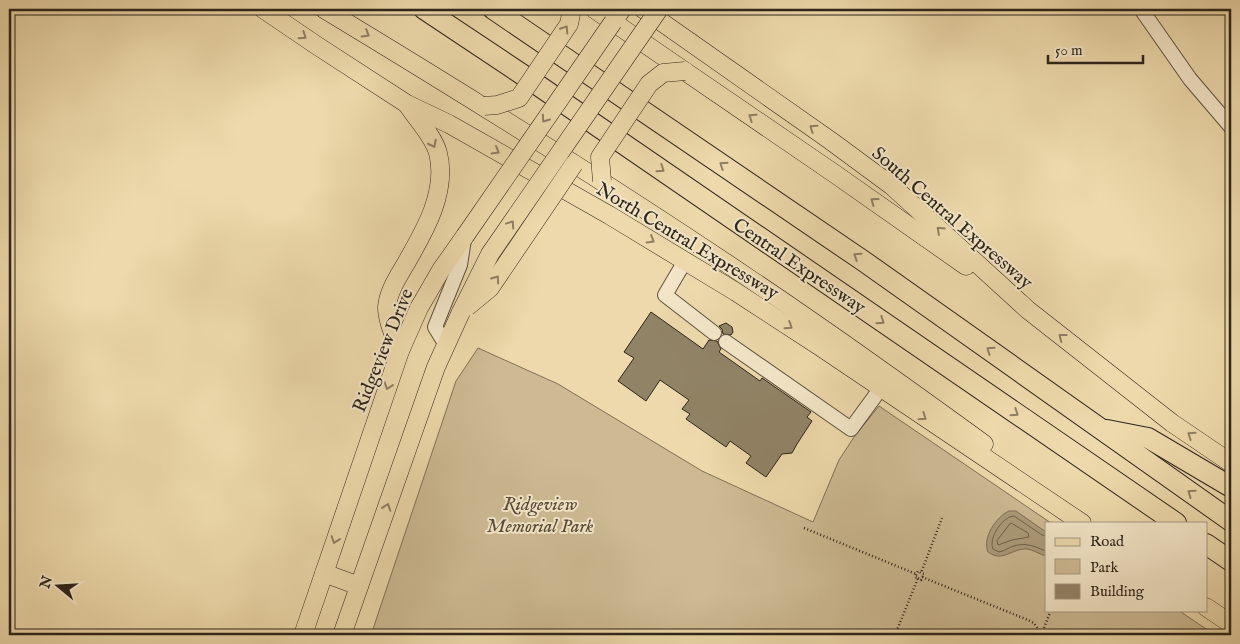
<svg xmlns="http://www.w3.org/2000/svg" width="1240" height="644" font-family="'IM FELL English',serif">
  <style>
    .green { fill: #cdba93; stroke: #7e7057 }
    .water { fill: #ac9c7a; stroke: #7a6c54 }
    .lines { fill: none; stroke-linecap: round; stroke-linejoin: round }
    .shore { stroke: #6d604a; stroke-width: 1 }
    .building { fill: #918366; stroke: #2e251b }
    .minor-casing { stroke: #5e523f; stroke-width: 16 }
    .major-casing { stroke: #2e251b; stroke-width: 19 }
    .highway-casing { stroke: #2e251b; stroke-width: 22 }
    .path { stroke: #2e251b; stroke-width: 2.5; stroke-dasharray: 1 2.5; stroke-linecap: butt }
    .minor { stroke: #f3e6c8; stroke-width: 14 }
    .major { stroke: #edd9ab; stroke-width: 18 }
    .highway { stroke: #edd9ab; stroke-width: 20 }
    .major-bridge-casing { stroke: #2e251b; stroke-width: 19; stroke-linecap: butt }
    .major-bridge { stroke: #edd9ab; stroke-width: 18 }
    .oneway { stroke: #8e7f63 }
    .labels { text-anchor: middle; stroke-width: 4; stroke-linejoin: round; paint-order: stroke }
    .street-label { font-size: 19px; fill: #2e251b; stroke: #f3e6c8 }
    .park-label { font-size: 19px; font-style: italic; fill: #564a39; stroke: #f3e6c8 }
  </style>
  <rect width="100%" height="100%" fill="#edd9ab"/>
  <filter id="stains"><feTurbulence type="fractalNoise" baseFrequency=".004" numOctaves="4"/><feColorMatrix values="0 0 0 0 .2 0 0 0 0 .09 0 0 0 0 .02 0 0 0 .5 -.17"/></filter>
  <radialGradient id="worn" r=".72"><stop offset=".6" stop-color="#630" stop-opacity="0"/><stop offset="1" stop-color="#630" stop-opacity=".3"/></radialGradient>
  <polygon class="green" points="478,348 558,384 702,471 813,522 839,460 854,437 879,406 1051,523 1046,523 1046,610 1178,610 1215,635 371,635 456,381"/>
  <path class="water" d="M 1009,511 L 1016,511 L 1046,532 L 1046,556 C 1039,554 1034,550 1027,549 C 1012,548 1003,563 988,552 C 982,538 996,517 1009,511 Z"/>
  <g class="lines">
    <g class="shore">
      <polygon points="1011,523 1028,533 1029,537 1012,540 998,545 997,541"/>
      <path d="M 1046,536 L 1042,535 L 1014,516 C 1003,516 988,538 993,549 L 999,552 C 1005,551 1009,547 1014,546 C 1027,542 1035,547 1046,551"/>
    </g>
  </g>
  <g class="building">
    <polygon points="651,312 703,349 709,340 717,341 721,349 719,352 760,381 762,378 811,412 807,417 812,421 797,444 792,453 782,454 766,477 746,463 751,456 730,441 726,447 686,419 690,414 682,409 689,400 660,380 646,401 618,381 634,358 624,352"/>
    <polygon points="726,323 732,327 733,332 731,335 723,334 722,329 719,326"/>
  </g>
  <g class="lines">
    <defs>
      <g id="minor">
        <polyline points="1141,9 1190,79 1231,127"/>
        <polyline points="685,261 665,295 714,333"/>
        <polyline points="726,342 851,429 881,388"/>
        <polyline points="446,345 435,327 460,265 464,239"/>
      </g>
      <g id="major">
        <polyline points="263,9 316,45 407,104 449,124 609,215 736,292 819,346 1082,523"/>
        <path d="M 324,9 C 468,96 611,185 750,279 C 829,332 907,388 984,444"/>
        <polyline points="594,9 835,174 966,266"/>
        <polyline points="643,9 831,141 892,186 1028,310 1172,423 1231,463"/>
        <polyline points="613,22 622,9"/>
        <path d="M 400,351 C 395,337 387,322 387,307 C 388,292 398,277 405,265 C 424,232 448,192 438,153 C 433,135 417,120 407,104"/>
        <polyline points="324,573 359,586"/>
        <polyline points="1206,607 1231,624"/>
        <polyline points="303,635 400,351 419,308 441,270 465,236"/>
        <polyline points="342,635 436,367 461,312"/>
      </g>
      <g id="highway">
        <polyline points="424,9 526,77 1176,523"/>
        <polyline points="493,9 862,260 1231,521"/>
        <polyline points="1107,430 1148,438 1231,487"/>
        <polyline points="1206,544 1231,561"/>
      </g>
    </defs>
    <use href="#minor" class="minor-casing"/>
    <use href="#major" class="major-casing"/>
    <use href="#highway" class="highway-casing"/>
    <g class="path">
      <polyline points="804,528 916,574"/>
      <polyline points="922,577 1028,620 1034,623 1038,629"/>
      <polyline points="918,578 921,580 924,574 921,573"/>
      <polyline points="1044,628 1051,610"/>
      <polyline points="895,635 918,578 915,577 918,571 921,573 942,518"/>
    </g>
    <use href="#minor" class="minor"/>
    <use href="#major" class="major"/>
    <use href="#highway" class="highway"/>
    <defs>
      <g id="major-bridge">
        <polyline points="484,106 497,105 519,98 569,24 572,9"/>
        <polyline points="602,181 600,157 649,84 663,73 685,71"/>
        <polyline points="465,236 613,22"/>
        <polyline points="467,307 490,288 574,164"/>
        <polyline points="461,312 490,254 659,9"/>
      </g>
    </defs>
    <use href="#major-bridge" class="major-bridge-casing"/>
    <use href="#major-bridge" class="major-bridge"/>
  </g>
  <defs><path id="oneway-chevron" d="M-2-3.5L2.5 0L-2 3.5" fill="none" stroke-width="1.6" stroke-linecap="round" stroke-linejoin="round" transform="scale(1.25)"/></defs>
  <g class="oneway">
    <use href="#oneway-chevron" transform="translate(565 29) rotate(-57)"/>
    <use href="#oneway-chevron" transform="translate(366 34) rotate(31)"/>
    <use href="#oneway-chevron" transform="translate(303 36) rotate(34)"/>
    <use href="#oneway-chevron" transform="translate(752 117) rotate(-146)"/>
    <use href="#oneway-chevron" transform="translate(545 119) rotate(125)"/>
    <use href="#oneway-chevron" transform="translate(813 128) rotate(-145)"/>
    <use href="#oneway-chevron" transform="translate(433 144) rotate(63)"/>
    <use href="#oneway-chevron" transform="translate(496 151) rotate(30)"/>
    <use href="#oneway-chevron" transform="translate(723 165) rotate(-146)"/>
    <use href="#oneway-chevron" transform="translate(661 169) rotate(34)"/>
    <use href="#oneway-chevron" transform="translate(874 201) rotate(-144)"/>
    <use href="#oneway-chevron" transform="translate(511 224) rotate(-56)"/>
    <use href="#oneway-chevron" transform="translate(940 230) rotate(-137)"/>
    <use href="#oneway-chevron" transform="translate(651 240) rotate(31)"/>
    <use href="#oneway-chevron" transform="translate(857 256) rotate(-146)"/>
    <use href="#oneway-chevron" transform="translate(496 279) rotate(-55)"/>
    <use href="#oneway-chevron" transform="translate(881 321) rotate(34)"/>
    <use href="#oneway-chevron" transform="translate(789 326) rotate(33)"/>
    <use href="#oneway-chevron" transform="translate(1062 337) rotate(-142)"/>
    <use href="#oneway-chevron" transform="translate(990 350) rotate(-145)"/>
    <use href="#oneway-chevron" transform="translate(388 386) rotate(109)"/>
    <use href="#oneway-chevron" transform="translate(1015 413) rotate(34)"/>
    <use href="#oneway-chevron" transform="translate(923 417) rotate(34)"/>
    <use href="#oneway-chevron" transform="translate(1191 435) rotate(-146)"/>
    <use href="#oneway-chevron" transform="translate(1191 493) rotate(-145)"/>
    <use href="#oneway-chevron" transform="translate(387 507) rotate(-71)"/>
    <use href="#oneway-chevron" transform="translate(335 540) rotate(109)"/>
  </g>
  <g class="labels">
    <g class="street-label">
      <text transform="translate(953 217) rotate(41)" y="7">South Central Expressway</text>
      <text transform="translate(688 240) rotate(31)" y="7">North Central Expressway</text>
      <text transform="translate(800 265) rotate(34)" y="7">Central Expressway</text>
      <text transform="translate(382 350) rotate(-68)" y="7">Ridgeview Drive</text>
    </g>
    <g class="park-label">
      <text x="540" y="510">Ridgeview<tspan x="540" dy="22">Memorial Park</tspan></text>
    </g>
  </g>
  <rect width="1240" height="644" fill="none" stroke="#edd9ab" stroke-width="30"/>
  <rect x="10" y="10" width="1220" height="624" fill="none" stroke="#2e251b" stroke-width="2.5"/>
  <rect x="15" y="15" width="1210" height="614" fill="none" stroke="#2e251b"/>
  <rect x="1045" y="522" width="162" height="90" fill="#f3e6c8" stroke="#a49983"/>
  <rect x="1055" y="538" width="25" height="8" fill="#edd9ab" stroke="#a49983"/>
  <text x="1090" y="546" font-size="15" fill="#2e251b">Road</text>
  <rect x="1055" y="559" width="25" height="15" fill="#cdba93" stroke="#a49983"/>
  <text x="1090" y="572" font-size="15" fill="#2e251b">Park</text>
  <rect x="1055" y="584" width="25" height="15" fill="#918366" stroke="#a49983"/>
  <text x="1090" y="596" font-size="15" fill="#2e251b">Building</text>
  <g transform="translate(58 586) rotate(288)" stroke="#f3e6c8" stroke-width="4" paint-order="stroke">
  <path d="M0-4L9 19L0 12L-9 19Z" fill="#2e251b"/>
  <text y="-8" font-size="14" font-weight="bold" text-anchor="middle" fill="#2e251b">N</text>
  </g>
  <path d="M1048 55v8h95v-8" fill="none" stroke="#2e251b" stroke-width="2.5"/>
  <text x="1055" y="55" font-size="15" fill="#2e251b" stroke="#f3e6c8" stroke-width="4" paint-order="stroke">50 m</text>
  <rect width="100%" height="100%" filter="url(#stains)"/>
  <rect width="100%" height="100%" fill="url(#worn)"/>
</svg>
